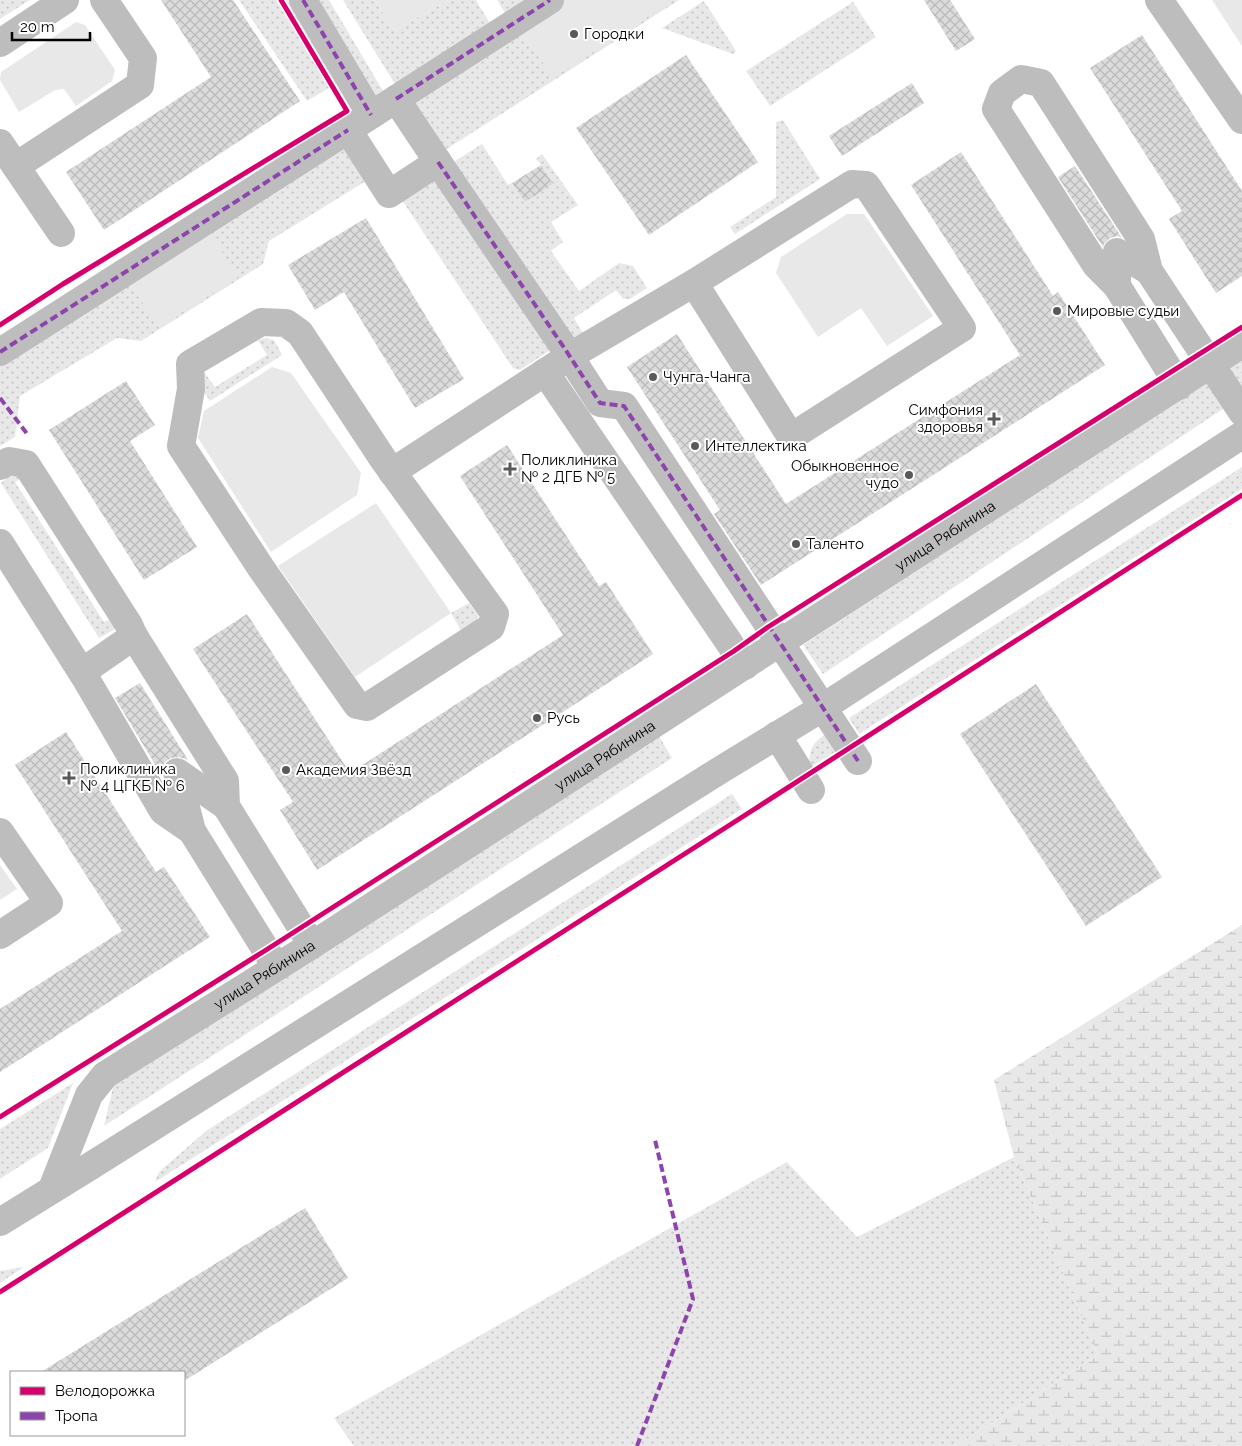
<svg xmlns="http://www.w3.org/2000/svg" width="1242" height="1446" font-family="Raleway,sans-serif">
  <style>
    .grass { fill: url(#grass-dots) }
    .wetland { fill: url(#wetland-marsh) }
    .green { fill: #e8e8e8 }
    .building { fill: url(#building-cross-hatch) }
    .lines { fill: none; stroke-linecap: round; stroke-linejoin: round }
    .minor { stroke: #bdbdbd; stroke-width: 28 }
    .quiet { stroke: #8e44ad; stroke-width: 4; stroke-dasharray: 8 4; stroke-linecap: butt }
    .cycleway-casing { stroke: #fff; stroke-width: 8 }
    .cycleway { stroke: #d6006c; stroke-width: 5 }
    .poi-dot { fill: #595959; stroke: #fff; stroke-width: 2 }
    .labels { text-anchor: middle; stroke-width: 4; stroke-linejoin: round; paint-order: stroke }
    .poi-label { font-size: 15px; fill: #000; stroke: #fff; text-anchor: start }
    .street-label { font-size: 15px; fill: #000; stroke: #fff }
  </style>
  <defs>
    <pattern id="grass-dots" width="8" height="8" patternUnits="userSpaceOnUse" patternTransform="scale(1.25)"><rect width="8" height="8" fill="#e8e8e8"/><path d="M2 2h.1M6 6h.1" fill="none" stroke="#c5c5c5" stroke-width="1.8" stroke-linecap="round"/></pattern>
    <pattern id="wetland-marsh" width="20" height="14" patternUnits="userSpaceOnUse" patternTransform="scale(1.25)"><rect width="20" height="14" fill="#e8e8e8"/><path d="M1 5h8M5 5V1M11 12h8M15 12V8" fill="none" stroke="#c5c5c5"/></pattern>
    <pattern id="building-cross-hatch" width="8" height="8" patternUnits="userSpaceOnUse" patternTransform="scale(1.25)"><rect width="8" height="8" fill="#dbdbdb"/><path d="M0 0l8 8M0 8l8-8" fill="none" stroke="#bababa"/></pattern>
  </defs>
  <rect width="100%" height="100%" fill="#fff"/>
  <g class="grass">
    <polygon points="0,0 30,0 0,19"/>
    <polygon points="239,0 295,0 344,79 307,101"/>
    <polygon points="309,0 329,0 386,96 373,104"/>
    <polygon points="343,0 375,0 394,31 448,0 476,0 492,27 398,89"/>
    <polygon points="497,0 535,0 508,18"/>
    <polygon points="561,0 679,0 442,152 406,100"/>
    <polygon points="704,1 736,51 733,54 662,28"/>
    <polygon points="853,2 876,37 770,106 746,71"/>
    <polygon points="783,120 820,179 735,234 730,227 776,197 776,122"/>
    <polygon points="340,142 366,181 269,241 263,264 141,341 117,338 20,396 15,437 0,446 0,360"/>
    <polygon points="482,144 508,185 512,183 525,202 553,184 541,165 536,159 542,154 578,205 551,222 563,242 551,251 579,291 619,263 633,266 647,288 630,299 623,299 616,290 574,318 583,333 573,338 450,164"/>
    <polygon points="434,172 553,344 549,351 520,370 513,368 398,194"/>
    <polygon points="265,338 274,340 282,355 210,401 197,382 204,372 215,387 267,355 258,340"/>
    <polygon points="1242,359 1242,394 1227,370"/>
    <polygon points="1209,380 1226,407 823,674 803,645"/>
    <polygon points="1242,467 1242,489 859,734 849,718"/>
    <polygon points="11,475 24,477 15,482 104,622 114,618 119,627 99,638 1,483"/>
    <polygon points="469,603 478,615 475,627 463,634 451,613"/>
    <path d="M 827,733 L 838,750 L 809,768 C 809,749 812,743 827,733 Z"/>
    <polygon points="659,736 672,758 104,1126 114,1083"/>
    <polygon points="732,794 742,809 155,1182 159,1172 206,1131"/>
    <polygon points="73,1083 48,1148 0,1179 0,1129"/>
    <polygon points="1014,1157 1098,1355 956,1446 354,1446 334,1418 787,1162 857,1237"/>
    <polygon points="24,1267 0,1283 0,1271"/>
  </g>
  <polygon class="wetland" points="1242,925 1242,1446 956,1446 1098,1355 1014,1157 994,1080"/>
  <g class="green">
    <polygon points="375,0 448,0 394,31"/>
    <polygon points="572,0 674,0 557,75 551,74 525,38 527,30"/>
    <polygon points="1212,0 1242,0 1242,46"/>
    <polygon points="76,22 85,25 115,70 112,81 76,106 64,89 55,90 19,112 0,80 1,72"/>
    <polygon points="847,214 864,214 933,316 887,346 861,308 818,337 776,273 781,257"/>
    <polygon points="207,228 238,277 158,327 127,278"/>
    <polygon points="272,367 291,373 361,473 357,495 271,552 198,438 204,411"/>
    <polygon points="376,503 451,613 355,677 278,566"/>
    <polygon points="0,865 17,889 0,900"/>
  </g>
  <g class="building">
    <polygon points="161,0 233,0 300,101 104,230 66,172 211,77"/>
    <polygon points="924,0 950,0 975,39 956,51"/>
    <polygon points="1142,35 1242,191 1242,276 1216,293 1169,219 1182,211 1090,68"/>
    <polygon points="686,55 758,162 649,235 576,128"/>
    <polygon points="912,83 924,103 842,156 829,136"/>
    <polygon points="961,152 1053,296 1058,292 1105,365 761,585 714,514 720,510 627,367 677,334 786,504 1020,355 911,185"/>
    <polygon points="541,165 553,184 525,202 512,183"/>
    <polygon points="1075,166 1122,238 1117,236 1110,238 1104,244 1103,247 1058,177"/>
    <polygon points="366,218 464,379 415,408 344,292 315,310 288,265"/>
    <polygon points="126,381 155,425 130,441 197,547 144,580 49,430"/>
    <polygon points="507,445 599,586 606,582 653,654 317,870 280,810 293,802 193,649 247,614 350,773 563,635 460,476"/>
    <polygon points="140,683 188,760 179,757 171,758 165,762 162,768 162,776 115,698"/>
    <polygon points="1036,684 1162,877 1086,926 960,734"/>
    <polygon points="66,732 156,872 164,867 210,937 0,1072 0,1009 122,931 15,765"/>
    <polygon points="305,1208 348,1278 184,1381 184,1372 41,1372"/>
  </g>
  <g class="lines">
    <g class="minor">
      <polyline points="303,0 371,115"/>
      <polyline points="1159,0 1242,120"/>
      <polyline points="0,43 65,0"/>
      <polygon points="396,99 438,162 389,194 348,130"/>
      <polyline points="396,99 550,0"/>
      <polyline points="0,143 61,233"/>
      <polyline points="438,162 565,349 600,403 624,406 858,761"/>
      <polyline points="16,166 140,85 143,58 104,0"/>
      <polygon points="852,184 866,185 871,192 962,328 791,437 694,283"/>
      <polyline points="1117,286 1117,252 1149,271"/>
      <polygon points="261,322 286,323 300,333 383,459 495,614 491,627 367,707 357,705 261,568 181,446 191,389 190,364"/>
      <polyline points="0,352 348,130"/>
      <polyline points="545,372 745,666"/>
      <polyline points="1179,386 1117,286 1096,265 996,109 1002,93 1021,79 1041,83 1141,239 1149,271 1242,412"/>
      <polyline points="0,466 9,461 26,464 129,625 134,636 225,781 226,806 312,945"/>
      <polyline points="392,472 570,356 694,283"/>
      <polyline points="0,543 86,679 163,811 192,831 266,950 276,967"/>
      <polyline points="82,672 134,636"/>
      <polyline points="777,735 811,790"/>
      <polyline points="192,831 177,772 226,806"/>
      <polyline points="0,832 49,903 0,935"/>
      <path id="s1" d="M 52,1189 L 89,1095 L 105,1075 L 312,945 L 1242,344"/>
      <polyline points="0,1222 89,1167 722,769 822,708 1242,435"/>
    </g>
    <g class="quiet">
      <polyline points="303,0 371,115"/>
      <polyline points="396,99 550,0"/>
      <polyline points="438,162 565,349 600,403 624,406 858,761"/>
      <polyline points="0,352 348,130"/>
      <polyline points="0,398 28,435"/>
      <polyline points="637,1446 693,1299 655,1140"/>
    </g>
    <defs>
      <g id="cycleway">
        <polyline points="0,325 63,284 347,111 281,0"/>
        <polyline points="0,1117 266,950 734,651 768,627 1242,327"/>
        <polyline points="0,1292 750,812 1242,495"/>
      </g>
    </defs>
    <use href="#cycleway" class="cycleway-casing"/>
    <use href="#cycleway" class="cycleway"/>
  </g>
  <g class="poi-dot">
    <circle cx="574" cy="34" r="5"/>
    <circle cx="1057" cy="311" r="5"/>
    <circle cx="653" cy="377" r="5"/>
    <path d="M991.5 411.5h5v5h5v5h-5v5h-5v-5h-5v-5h5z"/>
    <circle cx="695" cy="446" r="5"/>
    <path d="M507.5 461.5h5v5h5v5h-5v5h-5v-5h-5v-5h5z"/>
    <circle cx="909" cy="475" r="5"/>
    <circle cx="796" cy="544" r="5"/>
    <circle cx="537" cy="718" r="5"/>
    <circle cx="286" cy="770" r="5"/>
    <path d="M66.5 770.5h5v5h5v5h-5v5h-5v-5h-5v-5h5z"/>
  </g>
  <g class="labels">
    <g class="poi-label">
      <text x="584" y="39">Городки</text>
      <text x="1067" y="316">Мировые судьи</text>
      <text x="663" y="382">Чунга-Чанга</text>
      <text x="983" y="415" text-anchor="end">Симфония<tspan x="983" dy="17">здоровья</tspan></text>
      <text x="705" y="451">Интеллектика</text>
      <text x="521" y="465">Поликлиника<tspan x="521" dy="17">№ 2 ДГБ № 5</tspan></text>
      <text x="899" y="471" text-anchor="end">Обыкновенное<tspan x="899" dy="17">чудо</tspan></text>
      <text x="806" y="549">Таленто</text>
      <text x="547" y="723">Русь</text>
      <text x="80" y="774">Поликлиника<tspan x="80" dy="17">№ 4 ЦГКБ № 6</tspan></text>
      <text x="296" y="775">Академия Звёзд</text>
    </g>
    <g class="street-label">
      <text dy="5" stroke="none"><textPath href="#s1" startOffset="1125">улица Рябинина</textPath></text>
      <text dy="5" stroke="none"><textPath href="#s1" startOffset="720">улица Рябинина</textPath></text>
      <text dy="5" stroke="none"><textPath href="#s1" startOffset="315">улица Рябинина</textPath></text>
    </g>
  </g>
  <rect x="10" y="1371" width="175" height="65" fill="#ffffff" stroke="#999999"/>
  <rect x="20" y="1387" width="25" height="8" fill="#d6006c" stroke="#999999"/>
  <text x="55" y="1396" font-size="15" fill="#000000">Велодорожка</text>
  <rect x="20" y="1412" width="25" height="8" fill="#8e44ad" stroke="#999999"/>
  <text x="55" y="1421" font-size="15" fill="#000000">Тропа</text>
  <path d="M12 32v8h78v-8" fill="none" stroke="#000000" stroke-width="2.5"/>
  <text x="20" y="32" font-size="15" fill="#000000" stroke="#ffffff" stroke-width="4" paint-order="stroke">20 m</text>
</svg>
